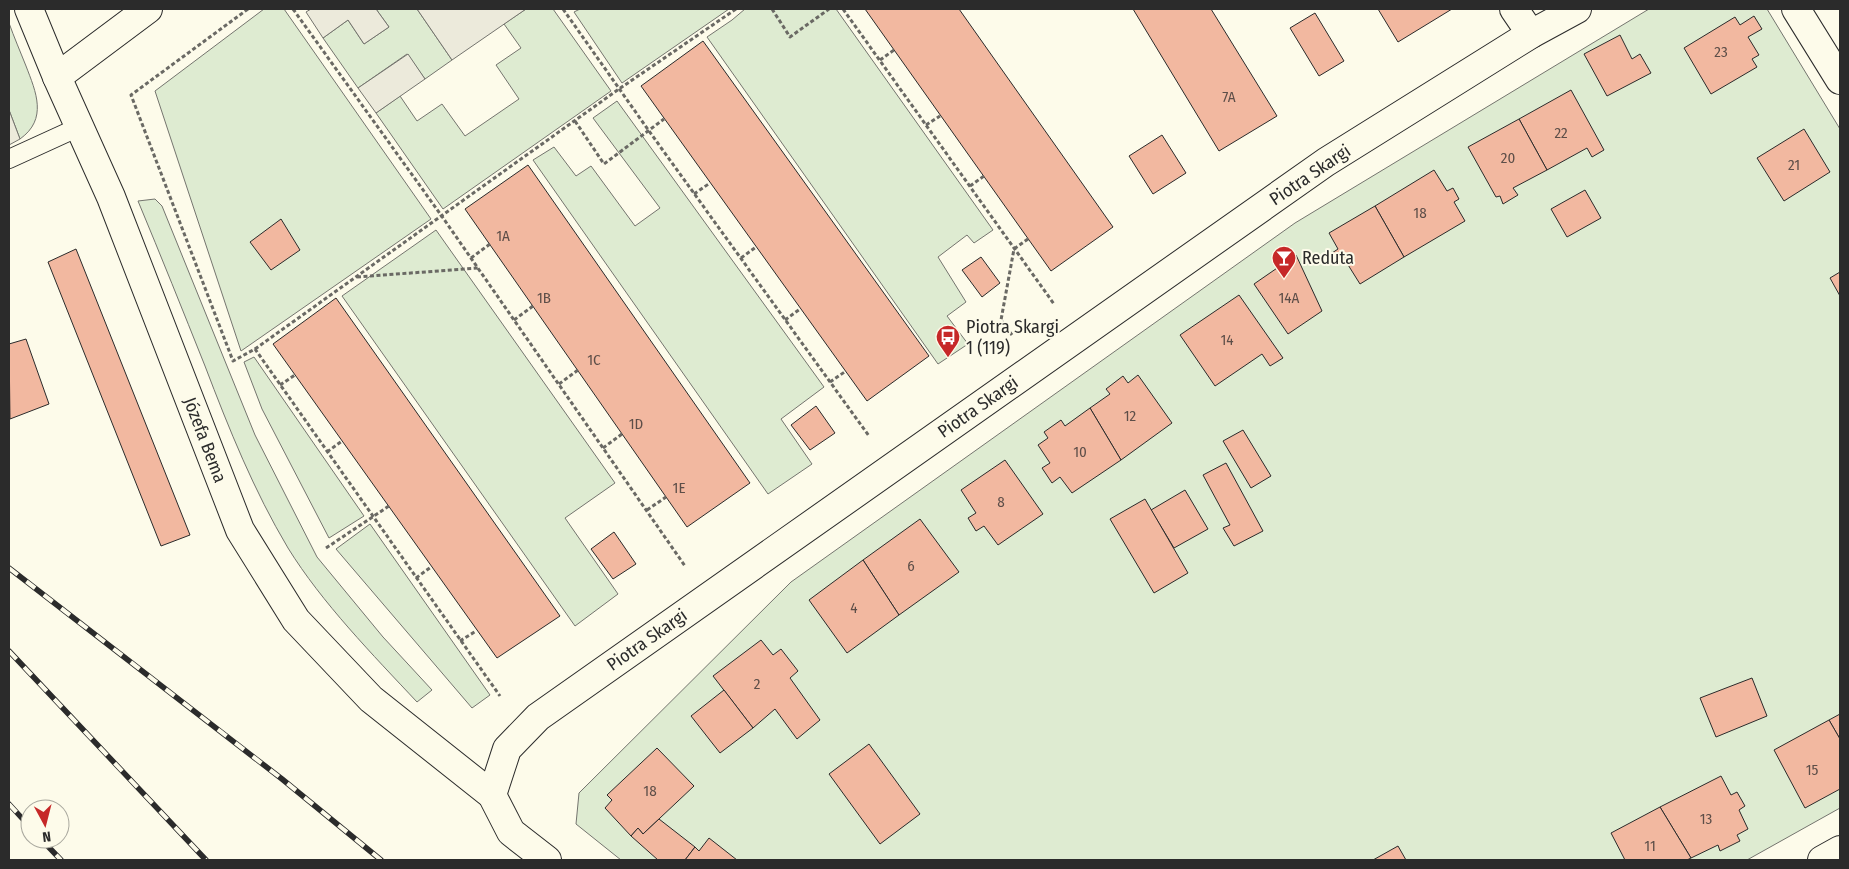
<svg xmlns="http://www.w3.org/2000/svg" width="1849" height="869" font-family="'Fira Sans Condensed',sans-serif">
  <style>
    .green { fill: #deebd1; stroke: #74746e }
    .parking { fill: #eceadb; stroke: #74746e }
    .building { fill: #f2b8a0; stroke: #2b2b2b }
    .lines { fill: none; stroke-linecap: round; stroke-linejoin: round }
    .service-casing { stroke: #2b2b2b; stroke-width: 20 }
    .minor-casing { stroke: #2b2b2b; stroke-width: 30 }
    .path { stroke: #6a6964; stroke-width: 3; stroke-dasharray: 4 2.5; stroke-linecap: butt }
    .service { stroke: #fdfbea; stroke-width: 18 }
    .minor { stroke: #fdfbea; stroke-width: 28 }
    .rail-casing { stroke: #2b2b2b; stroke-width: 5.5 }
    .rail { stroke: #fdfbea; stroke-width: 4; stroke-dasharray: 11; stroke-linecap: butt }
    .labels { text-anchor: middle; stroke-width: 4; stroke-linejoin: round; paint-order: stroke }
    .number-label { font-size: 15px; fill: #5d4e48 }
    .street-label { font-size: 18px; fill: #2b2b2b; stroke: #fdfbea }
    .poi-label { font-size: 18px; fill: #2b2b2b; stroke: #fdfbea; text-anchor: start }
  </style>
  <rect width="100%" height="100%" fill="#fdfbea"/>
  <g class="green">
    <polygon points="264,9 284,9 431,219 241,351 155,91"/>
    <polygon points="376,9 417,9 452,60 425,79 407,54 358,88 323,38 348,20 364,44 389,27"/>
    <polygon points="526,9 553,9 611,91 443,209 376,113 400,96 417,121 442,104 465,136 519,99 496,65 521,48 504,24"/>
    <polygon points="580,9 729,9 622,83 574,12"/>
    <polygon points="745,9 836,9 993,230 974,243 967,235 938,257 966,302 947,316 968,344 938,364 707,37 732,20"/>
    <polygon points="1649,9 1767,9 1840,129 1840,808 1747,860 621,860 576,824 579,793 791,582 1295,223"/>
    <path d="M 9,23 C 14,37 20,51 26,66 C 36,92 48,119 20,139 L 9,110 Z"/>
    <polygon points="617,101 824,387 781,419 812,464 768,494 533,160 554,147 576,176 591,166 635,226 660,208 593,118"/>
    <path d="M 155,199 L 162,206 L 255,435 L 317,557 L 383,637 L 432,690 L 417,702 C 373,655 322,603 288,548 C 254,491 229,429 205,366 C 183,311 161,256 138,201 Z"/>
    <polygon points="436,230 615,483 565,518 618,594 575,626 342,296"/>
    <polygon points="254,357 364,516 329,538 262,409 244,362"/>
    <polygon points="370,524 490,695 472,708 336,549"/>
  </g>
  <g class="parking">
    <polygon points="311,9 376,9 389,27 364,44 348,20 323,38 306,12"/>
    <polygon points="417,9 526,9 452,60"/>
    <polygon points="408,54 425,79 376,113 358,88"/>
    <polygon points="9,110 20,139 9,145"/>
  </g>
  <g class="building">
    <polygon points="865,9 959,9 1113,227 1051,271"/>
    <polygon points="1133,9 1211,9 1277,116 1219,151"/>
    <polygon points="1378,9 1452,9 1398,42"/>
    <polygon points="1315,13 1344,61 1319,76 1290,28"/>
    <polygon points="1754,16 1762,29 1748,37 1759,55 1752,59 1757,67 1711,94 1684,48 1735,17 1740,25"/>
    <polygon points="1620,35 1632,59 1640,54 1651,73 1607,96 1584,54"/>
    <polygon points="703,41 929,356 867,401 641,86"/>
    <polygon points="1571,90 1604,150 1592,157 1587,148 1547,170 1519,119"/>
    <polygon points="1519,119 1547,170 1513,188 1518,195 1503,204 1500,196 1496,197 1468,147"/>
    <polygon points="1804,129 1830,172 1784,201 1757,158"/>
    <polygon points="1162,135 1186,173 1153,194 1129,156"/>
    <polygon points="528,165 750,483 687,527 465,209"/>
    <polygon points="1434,170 1447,191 1453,188 1459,199 1454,202 1465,221 1404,257 1375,206"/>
    <polygon points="1585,190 1601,218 1567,237 1551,209"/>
    <polygon points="1375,206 1404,257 1360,284 1345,260 1338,264 1332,253 1338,249 1329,233"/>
    <polygon points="281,219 300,250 271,270 250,242"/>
    <polygon points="76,249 190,535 161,546 48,262"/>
    <polygon points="1296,255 1322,311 1288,334 1254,284"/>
    <polygon points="981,257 1000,283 982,297 962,270"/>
    <polygon points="1840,272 1840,296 1830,278"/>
    <polygon points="1239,295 1283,358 1270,366 1262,354 1215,386 1180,335"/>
    <polygon points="336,298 560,616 497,658 273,344"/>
    <polygon points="26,339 49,404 10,419 9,344"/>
    <polygon points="1138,375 1172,423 1121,460 1090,408 1110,394 1106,389 1123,376 1128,383"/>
    <polygon points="816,406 835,433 810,450 791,425"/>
    <polygon points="1090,408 1121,460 1072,493 1060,477 1052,483 1042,468 1050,463 1038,445 1048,438 1044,432 1061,420 1065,426"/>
    <polygon points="1243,430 1271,476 1251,488 1223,441"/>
    <polygon points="1005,460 1043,514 998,545 984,526 976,531 968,518 976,513 961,490"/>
    <polygon points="1226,463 1263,531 1234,546 1223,528 1230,525 1203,475"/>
    <polygon points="1185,490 1208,529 1174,548 1151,510"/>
    <polygon points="1145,499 1188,573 1154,593 1110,519"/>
    <polygon points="920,519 959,572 899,615 863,560"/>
    <polygon points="614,532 636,564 613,579 591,549"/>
    <polygon points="863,560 899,615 847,653 809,600"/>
    <polygon points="761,640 773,655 781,649 798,671 790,678 820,720 797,739 775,709 753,728 713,676"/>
    <polygon points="1752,678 1767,716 1716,737 1700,698"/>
    <polygon points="724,690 753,728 720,753 691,716"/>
    <polygon points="1840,714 1840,739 1829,720"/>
    <polygon points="1829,720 1840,739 1840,789 1805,808 1774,750"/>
    <polygon points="869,744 920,814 880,844 829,774"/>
    <polygon points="657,748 694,786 643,834 638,828 631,836 605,808 612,800 607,795"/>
    <polygon points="1721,776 1731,795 1737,792 1745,806 1739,810 1748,829 1737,835 1740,841 1720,851 1718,845 1691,858 1660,807"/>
    <polygon points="1660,807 1691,858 1687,860 1625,860 1611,833"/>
    <polygon points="659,819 695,847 685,860 658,860 631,836 638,828 643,834"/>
    <polygon points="709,838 737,860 685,860 695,847 699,851"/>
    <polygon points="1398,846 1406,860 1373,860"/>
  </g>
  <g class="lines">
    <defs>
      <polyline id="service" points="9,159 79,127"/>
      <g id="minor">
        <polyline points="29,9 57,77 111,197 240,530 296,620 371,699 492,795 511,832 547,860"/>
        <polyline points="1514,9 1531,34"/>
        <polyline points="1796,9 1840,80"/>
        <polyline points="57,77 148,9"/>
        <polyline points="492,795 507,749 538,717 1326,162 1531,34 1577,9"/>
        <polyline points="1822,860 1840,850"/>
      </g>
    </defs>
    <use href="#service" class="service-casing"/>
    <use href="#minor" class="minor-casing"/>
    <g class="path">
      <polyline points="248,9 131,95 233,361 255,349 500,696"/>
      <polyline points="293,9 441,215 685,566"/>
      <polyline points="563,9 649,131 869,436"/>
      <polyline points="772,9 790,37 829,9"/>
      <polyline points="843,9 1054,304"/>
      <polyline points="880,60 894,50"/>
      <polyline points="575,121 604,164 664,119"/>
      <polyline points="926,125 940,116"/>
      <polyline points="970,186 984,176"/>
      <polyline points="694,194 710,183"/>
      <polyline points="471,258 490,244"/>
      <polyline points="741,258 756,247"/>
      <polyline points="357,277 478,268"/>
      <polyline points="514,320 533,306"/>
      <polyline points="785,320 800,309"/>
      <polyline points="1012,335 1001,320 1014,249 1028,239"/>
      <polyline points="255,349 619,89 736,9"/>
      <polyline points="830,382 846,371"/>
      <polyline points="559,384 578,370"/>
      <polyline points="280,385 295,375"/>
      <polyline points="603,448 622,434"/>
      <polyline points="327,452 342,441"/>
      <polyline points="647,510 666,497"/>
      <polyline points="326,548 389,506"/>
      <polyline points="416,578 431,567"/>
      <polyline points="460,641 476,631"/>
    </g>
    <use href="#service" class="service"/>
    <use href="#minor" class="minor"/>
    <defs>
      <g id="rail">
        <polyline points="9,568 282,779 381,860"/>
        <polyline points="9,651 206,860"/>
        <polyline points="9,804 30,827"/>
        <polyline points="41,839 61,860"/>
      </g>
    </defs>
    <use href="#rail" class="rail-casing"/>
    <use href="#rail" class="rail"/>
  </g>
  <defs>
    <symbol id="bar-pin" viewBox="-11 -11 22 30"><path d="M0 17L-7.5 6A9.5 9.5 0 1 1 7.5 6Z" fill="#c62828" stroke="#fdfbea"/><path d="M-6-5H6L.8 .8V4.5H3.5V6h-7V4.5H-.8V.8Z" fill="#fff"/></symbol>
    <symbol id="bus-pin" viewBox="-11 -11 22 30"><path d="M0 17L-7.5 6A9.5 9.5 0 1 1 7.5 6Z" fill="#c62828" stroke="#fdfbea"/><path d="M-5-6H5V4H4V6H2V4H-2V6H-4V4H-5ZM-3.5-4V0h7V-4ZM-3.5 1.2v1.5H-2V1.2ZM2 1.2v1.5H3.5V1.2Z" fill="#fff"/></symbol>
  </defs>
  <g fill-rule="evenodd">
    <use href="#bar-pin" x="1270" y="244" width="28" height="38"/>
    <use href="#bus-pin" x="934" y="323" width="28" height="38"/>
  </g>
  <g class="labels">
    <g class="number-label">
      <text x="1721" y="57">23</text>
      <text x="1229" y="102">7A</text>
      <text x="1561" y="138">22</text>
      <text x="1508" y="163">20</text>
      <text x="1794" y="170">21</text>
      <text x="1420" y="218">18</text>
      <text x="503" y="241">1A</text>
      <text x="544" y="303">1B</text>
      <text x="1289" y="303">14A</text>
      <text x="1227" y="345">14</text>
      <text x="594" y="365">1C</text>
      <text x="1130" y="421">12</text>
      <text x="636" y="429">1D</text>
      <text x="1080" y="457">10</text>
      <text x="679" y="493">1E</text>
      <text x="1001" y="507">8</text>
      <text x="911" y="571">6</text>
      <text x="854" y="613">4</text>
      <text x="757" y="689">2</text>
      <text x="1812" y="775">15</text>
      <text x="650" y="796">18</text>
      <text x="1706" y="824">13</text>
      <text x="1650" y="851">11</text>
    </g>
    <g class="street-label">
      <text transform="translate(1310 175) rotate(-34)" y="6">Piotra Skargi</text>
      <text transform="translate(978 407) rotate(-35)" y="6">Piotra Skargi</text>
      <text transform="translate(205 440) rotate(69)" y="6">Józefa Bema</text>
      <text transform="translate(647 640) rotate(-35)" y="6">Piotra Skargi</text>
    </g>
    <g class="poi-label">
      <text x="1302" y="264">Reduta</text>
      <text x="966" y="333">Piotra Skargi<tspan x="966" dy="21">1 (119)</tspan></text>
    </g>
  </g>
  <rect width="1849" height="869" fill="none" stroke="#2b2b2b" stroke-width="20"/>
  <g transform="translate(45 824) rotate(173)"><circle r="24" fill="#fdfbea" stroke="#a9a89e"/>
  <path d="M0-4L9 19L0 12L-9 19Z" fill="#c62828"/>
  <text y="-8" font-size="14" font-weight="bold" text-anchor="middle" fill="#2b2b2b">N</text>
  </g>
</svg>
